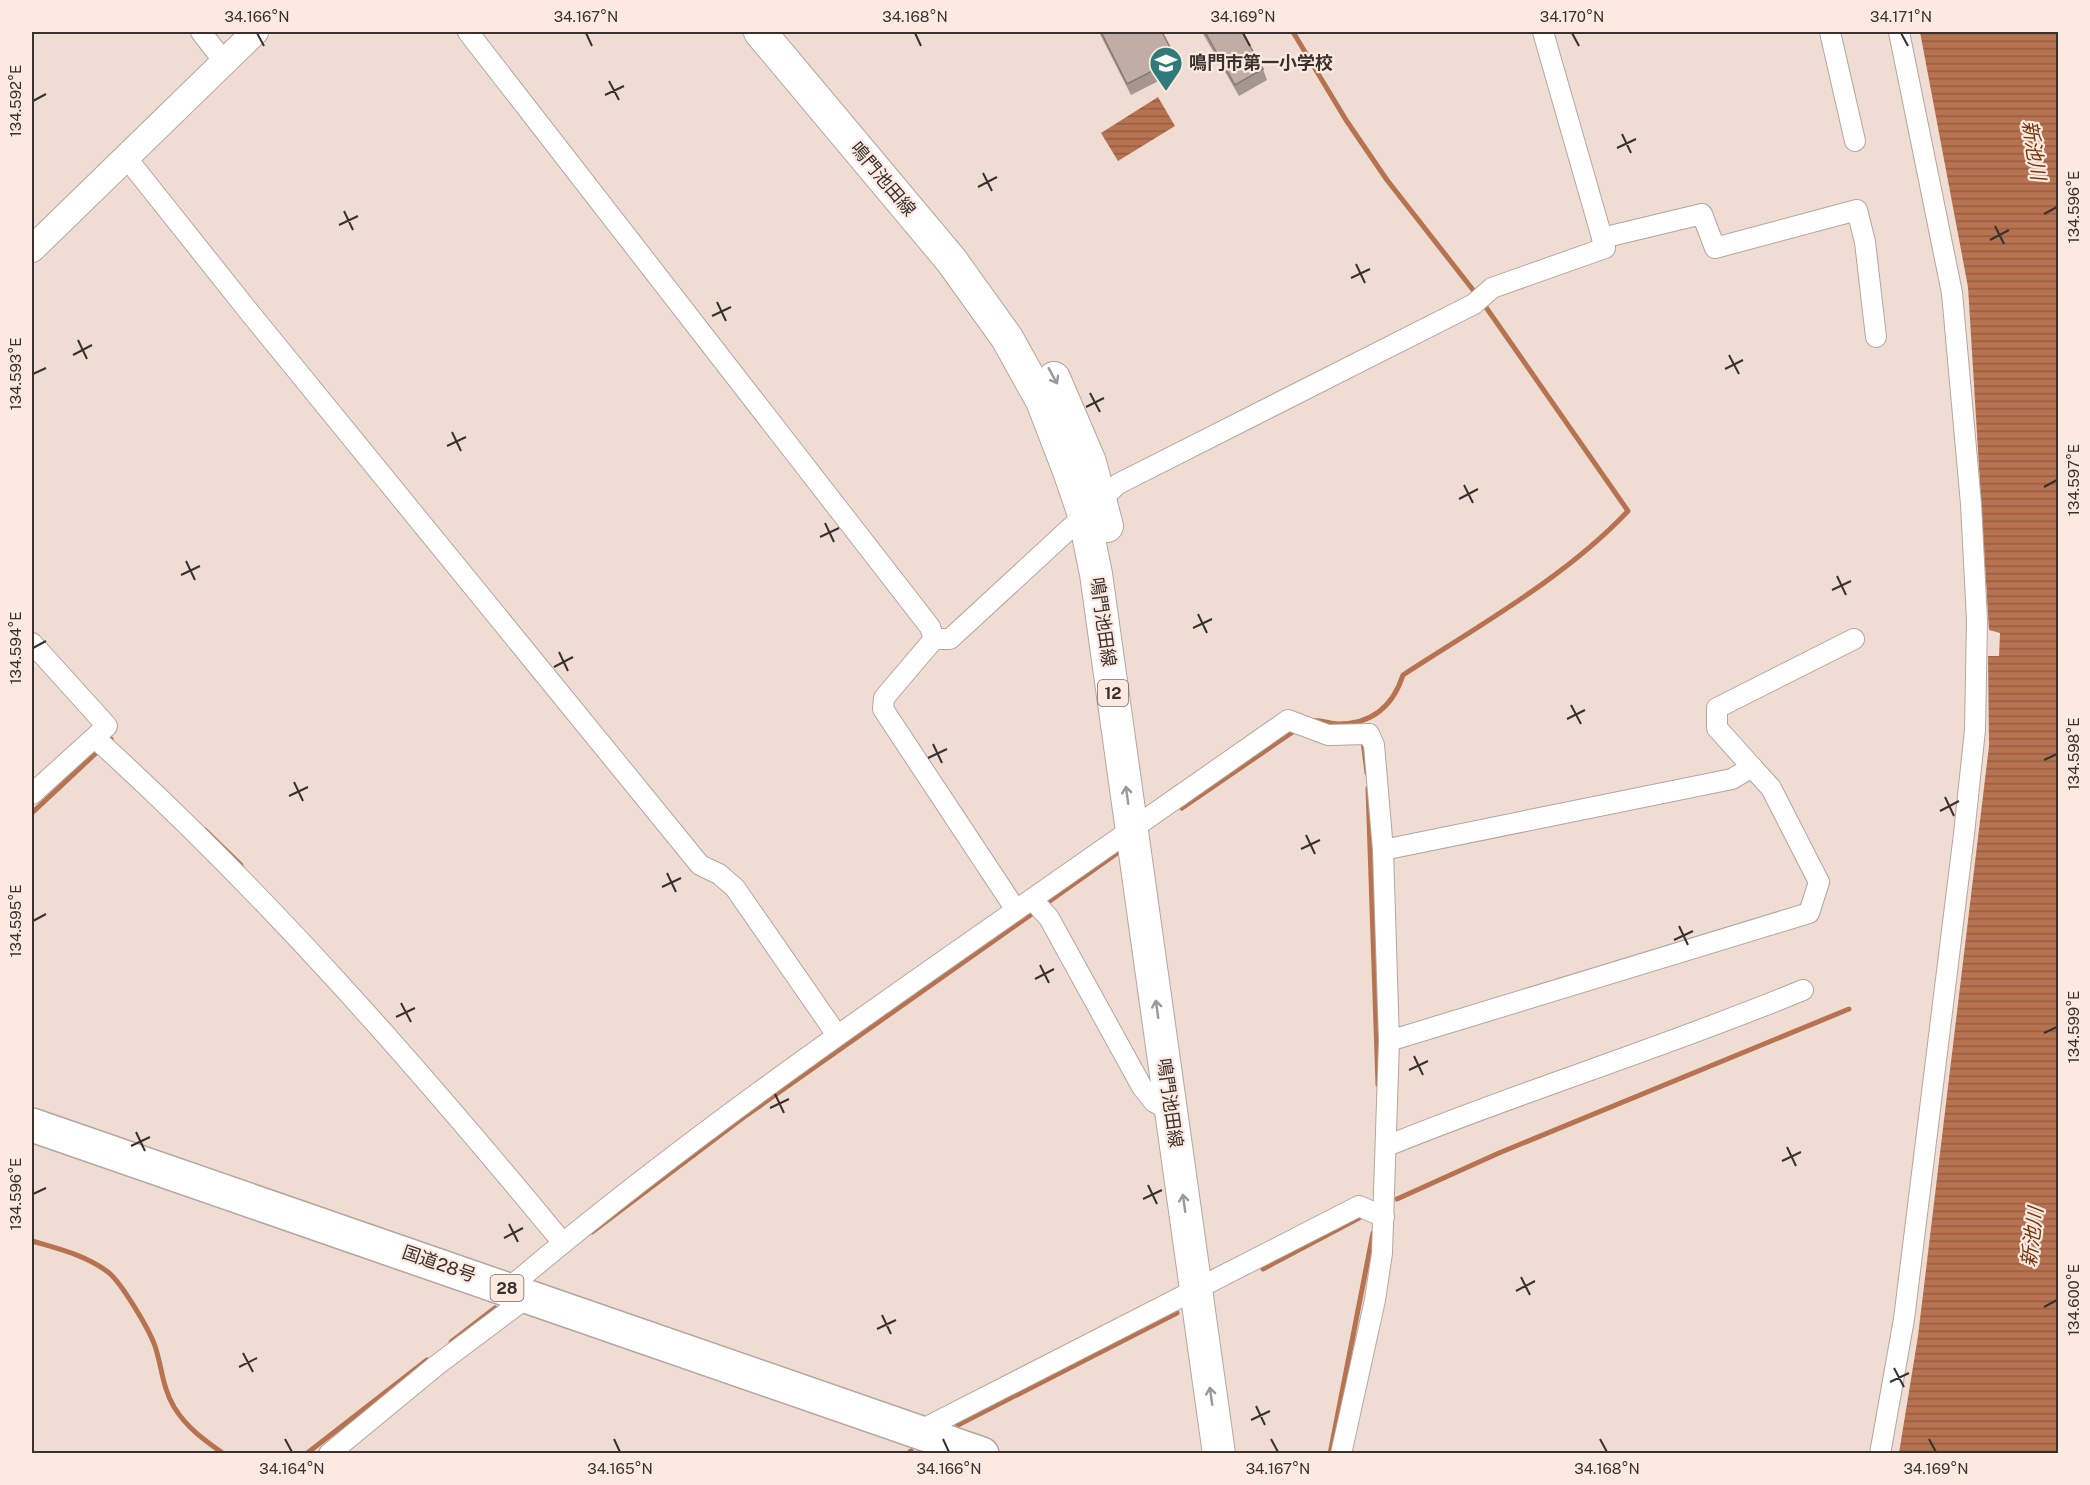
<svg xmlns="http://www.w3.org/2000/svg" width="2090" height="1485" font-family="'Public Sans','Noto Sans JP',sans-serif">
  <style>
    .water { fill: url(#water-rules) }
    .lines { fill: none; stroke-linecap: round; stroke-linejoin: round }
    .stream { stroke: #b77250; stroke-width: 5 }
    .minor-casing { stroke: #b6a59d; stroke-width: 22 }
    .tertiary-casing { stroke: #b6a59d; stroke-width: 28 }
    .primary-casing { stroke: #b6a59d; stroke-width: 34 }
    .trunk-casing { stroke: #b6a59d; stroke-width: 36 }
    .minor { stroke: #fff; stroke-width: 20 }
    .tertiary { stroke: #fff; stroke-width: 26 }
    .primary { stroke: #fff; stroke-width: 32 }
    .trunk { stroke: #fff; stroke-width: 33 }
    .wall { fill: #a5968f }
    .building { fill: #c0aea6; stroke: #867a74; stroke-width: 1.5 }
    .oneway { stroke: #9c9896 }
    .ticks { fill: none; stroke: #38312e; stroke-width: 2 }
    .labels { text-anchor: middle; stroke-width: 4.5; stroke-linejoin: round; paint-order: stroke }
    .shield { fill: #fceae1; stroke: #736864; stroke-width: 1.5 }
    .shield-label { font-size: 16px; font-weight: bold; fill: #38312e }
    .poi-label { font-size: 18px; font-weight: bold; fill: #38312e; stroke: #fceae1; text-anchor: start }
    .street-label { font-size: 18px; fill: #38312e; stroke: #fceae1 }
    .water-label { font-size: 20px; font-style: italic; fill: #76350d; stroke: #fceae1 }
    .neatline { fill: none; stroke: #38312e; stroke-width: 2 }
    .ticks-label { font-size: 15px; text-anchor: middle; fill: #38312e }
  </style>
  <defs>
    <pattern id="water-rules" width="6" height="5" patternUnits="userSpaceOnUse" patternTransform="scale(1.5)"><rect width="6" height="5" fill="#b77250"/><path d="M0 2.5h6" fill="none" stroke="#965e43"/></pattern>
  </defs>
  <rect width="100%" height="100%" fill="#efddd4"/>
  <g class="water">
    <polygon points="1920,32 2058,32 2058,1453 1899,1453 1918,1336 1989,746 1988,656 1999,656 2000,633 1989,630 1968,287"/>
    <polygon points="1158,97 1175,126 1118,161 1101,133"/>
  </g>
  <g class="lines">
    <g class="stream">
      <polyline points="1293,32 1346,120 1387,180 1477,295"/>
      <path d="M 1310,721 C 1320,719 1329,724 1338,724 C 1372,724 1393,706 1403,675 C 1478,626 1566,577 1628,511 L 1483,303"/>
      <polyline points="1363,741 1367,773"/>
      <polyline points="1368,788 1378,1085"/>
      <polyline points="1182,808 1297,729"/>
      <polyline points="32,813 111,739 105,734"/>
      <polyline points="205,830 241,865"/>
      <polyline points="1044,905 1116,854"/>
      <polyline points="1397,1199 1499,1153 1849,1009"/>
      <polyline points="592,1232 744,1117 1036,911"/>
      <path d="M 32,1241 C 59,1249 85,1255 108,1272 C 121,1282 149,1329 155,1346 C 162,1367 162,1386 174,1407 C 187,1428 204,1440 224,1454"/>
      <polyline points="1263,1269 1359,1218"/>
      <polyline points="451,1342 495,1308"/>
      <polyline points="958,1425 1177,1313"/>
      <polyline points="306,1454 427,1360"/>
      <polyline points="907,1454 911,1451"/>
      <polyline points="1330,1454 1373,1233"/>
    </g>
    <defs>
      <g id="minor">
        <polyline points="201,32 225,63"/>
        <polyline points="468,32 930,627 934,639"/>
        <polyline points="1830,32 1855,141"/>
        <polyline points="125,156 250,313 700,865 719,874 735,888 837,1035"/>
        <polyline points="1602,238 1702,214 1715,248 1857,210 1865,242 1876,337"/>
        <polyline points="934,639 950,639 1118,484 1474,304 1492,288 1605,248 1543,32"/>
        <polyline points="934,639 884,698 883,709 1016,910"/>
        <polyline points="32,643 107,726 32,794"/>
        <path d="M 95,738 C 265,892 417,1066 563,1243"/>
        <polyline points="1383,850 1732,779 1752,767 1717,728 1717,708 1854,639"/>
        <polyline points="1032,899 1288,720 1328,735 1369,734 1374,745 1383,850 1389,1041"/>
        <path d="M 1387,1146 C 1524,1090 1666,1047 1803,990"/>
        <path d="M 509,1288 C 675,1147 854,1023 1032,899 L 1049,918 L 1142,1087 L 1154,1102 L 1171,1111"/>
        <polyline points="919,1431 1359,1206 1384,1217"/>
        <polyline points="329,1454 437,1365 529,1296"/>
        <polyline points="1341,1454 1375,1300 1382,1253 1389,1041 1809,913 1819,882 1771,788 1752,767"/>
        <polyline points="1880,1454 1904,1319 1964,834 1975,730 1977,620 1971,504 1952,293 1899,32"/>
      </g>
      <polyline id="tertiary" points="32,249 255,32"/>
      <g id="primary">
        <polyline points="760,32 951,260 1007,338 1042,401 1069,471 1084,515 1096,574 1219,1454"/>
        <polyline points="1054,378 1090,462 1107,526"/>
      </g>
      <polyline id="trunk" points="32,1125 982,1454"/>
    </defs>
    <use href="#minor" class="minor-casing"/>
    <use href="#tertiary" class="tertiary-casing"/>
    <use href="#primary" class="primary-casing"/>
    <use href="#trunk" class="trunk-casing"/>
    <use href="#minor" class="minor"/>
    <use href="#tertiary" class="tertiary"/>
    <use href="#primary" class="primary"/>
    <use href="#trunk" class="trunk"/>
  </g>
  <g class="wall">
    <polygon points="1099,32 1162,32 1176,59 1180,70 1131,95"/>
    <polygon points="1202,32 1242,32 1263,69 1267,80 1239,96"/>
  </g>
  <g class="building">
    <polygon points="1101,32 1162,32 1176,59 1127,84"/>
    <polygon points="1205,32 1242,32 1263,69 1235,85"/>
  </g>
  <defs><path id="oneway-shaft" d="M-6 0H5M1.5-3L5.5 0L1.5 3" fill="none" stroke-width="1.6" stroke-linecap="round" stroke-linejoin="round" transform="scale(1.5)"/></defs>
  <g class="oneway">
    <use href="#oneway-shaft" transform="translate(1053 376) rotate(61)"/>
    <use href="#oneway-shaft" transform="translate(1127 795) rotate(-98)"/>
    <use href="#oneway-shaft" transform="translate(1157 1009) rotate(-98)"/>
    <use href="#oneway-shaft" transform="translate(1184 1203) rotate(-98)"/>
    <use href="#oneway-shaft" transform="translate(1211 1396) rotate(-98)"/>
  </g>
  <path class="ticks" d="M 257,33 L 264,46M 586,33 L 592,46M 915,33 L 921,46M 1243,33 L 1250,46M 1572,33 L 1579,46M 1901,33 L 1908,46M 609,81 L 619,100M 605,95 L 624,86M 33,101 L 46,94M 1622,134 L 1631,153M 1617,148 L 1636,139M 983,173 L 992,191M 978,187 L 997,177M 344,211 L 353,230M 2044,214 L 2057,207M 339,225 L 358,216M 1995,226 L 2004,244M 1990,240 L 2009,230M 1356,264 L 1365,283M 1351,278 L 1370,269M 717,302 L 726,321M 712,316 L 731,307M 78,340 L 87,359M 73,355 L 92,345M 1729,355 L 1739,374M 1725,369 L 1743,360M 33,374 L 46,368M 1090,393 L 1100,412M 1086,407 L 1104,398M 452,432 L 461,451M 447,446 L 466,437M 1464,485 L 1473,503M 2044,487 L 2057,480M 1459,499 L 1478,489M 825,523 L 834,542M 820,537 L 839,528M 186,561 L 195,580M 181,575 L 200,566M 1837,576 L 1846,595M 1832,590 L 1851,581M 1198,614 L 1207,633M 1193,628 L 1212,619M 33,648 L 46,641M 559,652 L 568,671M 554,667 L 573,657M 1571,705 L 1581,724M 1567,719 L 1585,710M 933,744 L 942,763M 928,758 L 947,749M 2044,760 L 2057,754M 294,782 L 303,801M 289,796 L 308,787M 1945,797 L 1954,816M 1940,811 L 1959,801M 1306,835 L 1315,854M 1301,849 L 1320,840M 667,873 L 676,892M 662,887 L 681,878M 33,921 L 46,914M 1679,926 L 1688,945M 1674,940 L 1693,931M 1040,965 L 1049,983M 1035,979 L 1054,969M 401,1003 L 411,1022M 396,1017 L 415,1008M 2044,1033 L 2057,1027M 1414,1056 L 1423,1075M 1409,1070 L 1428,1061M 775,1094 L 784,1113M 770,1108 L 789,1099M 136,1132 L 145,1151M 131,1146 L 150,1137M 1787,1147 L 1796,1166M 1782,1161 L 1801,1152M 1148,1185 L 1157,1204M 33,1194 L 46,1188M 1143,1199 L 1162,1190M 509,1224 L 518,1242M 504,1238 L 523,1228M 1521,1277 L 1530,1295M 1516,1291 L 1535,1281M 2044,1307 L 2057,1300M 882,1315 L 891,1334M 877,1329 L 896,1320M 243,1353 L 253,1372M 239,1367 L 257,1358M 1894,1368 L 1904,1387M 1890,1382 L 1909,1373M 1256,1406 L 1265,1425M 1251,1420 L 1270,1411M 285,1439 L 292,1452M 614,1439 L 620,1452M 943,1439 L 949,1452M 1271,1439 L 1278,1452M 1600,1439 L 1607,1452M 1929,1439 L 1936,1452"/>
  <defs>
    <symbol id="school-pin" viewBox="-11 -11 22 30"><path d="M0 17L-7.5 6A9.5 9.5 0 1 1 7.5 6Z" fill="#317a7c" stroke="#fceae1"/><path d="M0-5L7-2L0 1L-7-2ZM-4 1L0 2.5L4 1V4Q0 6-4 4Z" fill="#fff"/></symbol>
  </defs>
  <g fill-rule="evenodd">
    <use href="#school-pin" x="1147" y="44" width="38" height="52"/>
  </g>
  <g class="labels">
    <g class="shield">
      <rect x="1098" y="680" width="30" height="26" rx="4.5"/>
      <rect x="490.5" y="1275" width="33" height="26" rx="4.5"/>
    </g>
    <g class="shield-label">
      <text x="1113" y="699">12</text>
      <text x="507" y="1294">28</text>
    </g>
    <g class="poi-label">
      <text x="1189" y="69">鳴門市第一小学校</text>
    </g>
    <g class="street-label">
      <text transform="translate(883 179) rotate(50)" y="6">鳴門池田線</text>
      <text transform="translate(1103 622) rotate(82)" y="6">鳴門池田線</text>
      <text transform="translate(1170 1103) rotate(82)" y="6">鳴門池田線</text>
      <text transform="translate(439 1264) rotate(19)" y="6">国道28号</text>
    </g>
    <g class="water-label">
      <text transform="translate(2034 150) rotate(81)" y="7">新池川</text>
      <text transform="translate(2032 1237) rotate(-83)" y="7">新池川</text>
    </g>
  </g>
  <rect width="2090" height="1485" fill="none" stroke="#fceae1" stroke-width="66"/>
  <rect x="33" y="33" width="2024" height="1419" class="neatline"/>
  <g class="ticks-label">
    <text x="257" y="22">34.166°N</text>
    <text x="586" y="22">34.167°N</text>
    <text x="915" y="22">34.168°N</text>
    <text x="1243" y="22">34.169°N</text>
    <text x="1572" y="22">34.170°N</text>
    <text x="1901" y="22">34.171°N</text>
    <text transform="translate(16 101) rotate(-90)" y="5">134.592°E</text>
    <text transform="translate(2074 207) rotate(-90)" y="5">134.596°E</text>
    <text transform="translate(16 374) rotate(-90)" y="5">134.593°E</text>
    <text transform="translate(2074 480) rotate(-90)" y="5">134.597°E</text>
    <text transform="translate(16 648) rotate(-90)" y="5">134.594°E</text>
    <text transform="translate(2074 754) rotate(-90)" y="5">134.598°E</text>
    <text transform="translate(16 921) rotate(-90)" y="5">134.595°E</text>
    <text transform="translate(2074 1027) rotate(-90)" y="5">134.599°E</text>
    <text transform="translate(16 1194) rotate(-90)" y="5">134.596°E</text>
    <text transform="translate(2074 1300) rotate(-90)" y="5">134.600°E</text>
    <text x="292" y="1474">34.164°N</text>
    <text x="620" y="1474">34.165°N</text>
    <text x="949" y="1474">34.166°N</text>
    <text x="1278" y="1474">34.167°N</text>
    <text x="1607" y="1474">34.168°N</text>
    <text x="1936" y="1474">34.169°N</text>
  </g>
</svg>
